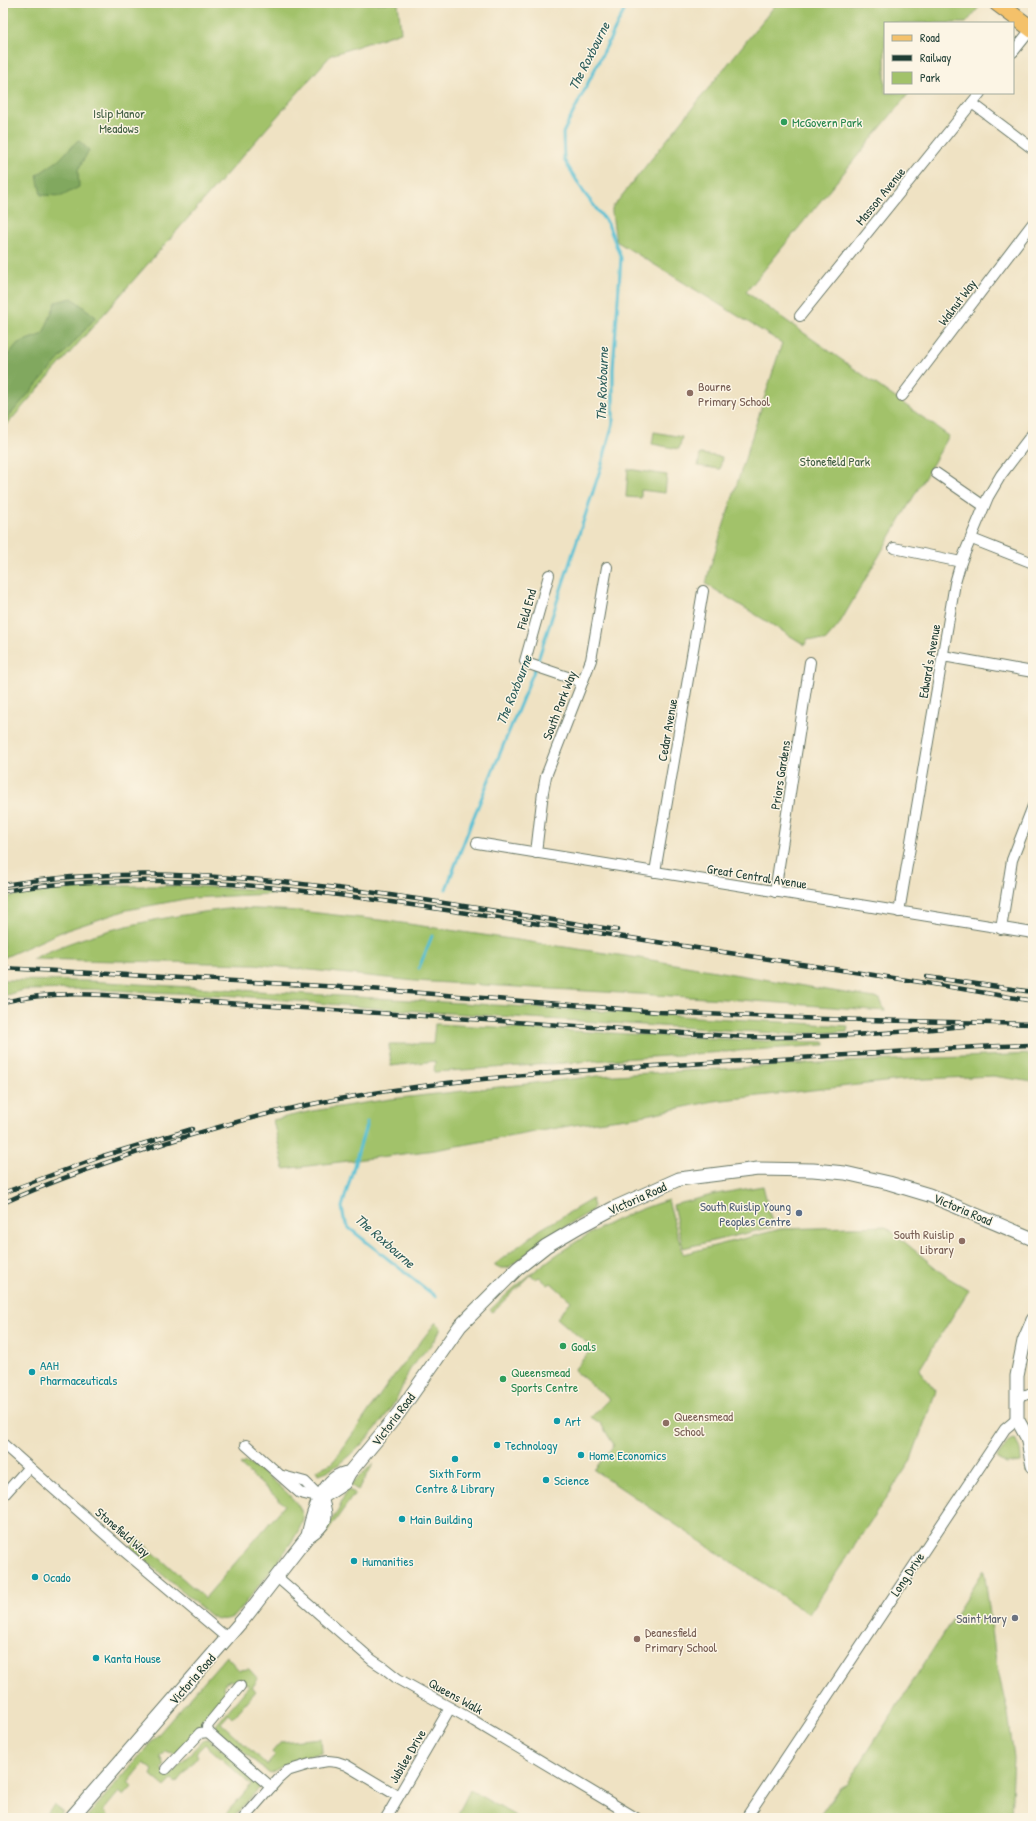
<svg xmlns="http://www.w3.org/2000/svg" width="1036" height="1821" font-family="'Patrick Hand',sans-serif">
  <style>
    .green { fill: #a2c26a; stroke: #60804f }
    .forest { fill: #81a85e; stroke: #507249 }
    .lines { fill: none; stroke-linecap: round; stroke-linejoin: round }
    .stream { stroke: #57c0d4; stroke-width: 3 }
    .minor-casing { stroke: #687766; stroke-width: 12 }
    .tertiary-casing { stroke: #687766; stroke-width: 15 }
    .primary-casing { stroke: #687766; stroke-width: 18 }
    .minor { stroke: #fff; stroke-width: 10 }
    .tertiary { stroke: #fff; stroke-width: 13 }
    .primary { stroke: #f4c16b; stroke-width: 16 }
    .rail-casing { stroke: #1f3d34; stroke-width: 4.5 }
    .rail { stroke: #fcf5e5; stroke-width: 3; stroke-dasharray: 9; stroke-linecap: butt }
    .leisure-dot { fill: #2e9e5b; stroke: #fcf5e5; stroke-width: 1.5 }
    .education-dot { fill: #8d6e63; stroke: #fcf5e5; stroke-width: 1.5 }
    .service-dot { fill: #5c6f8a; stroke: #fcf5e5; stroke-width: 1.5 }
    .culture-dot { fill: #0f9aa8; stroke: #fcf5e5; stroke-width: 1.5 }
    .worship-dot { fill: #6b7280; stroke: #fcf5e5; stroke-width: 1.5 }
    .labels { text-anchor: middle; stroke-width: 3; stroke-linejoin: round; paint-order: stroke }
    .park-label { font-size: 13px; fill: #405e42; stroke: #fcf5e5 }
    .leisure-label { font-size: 13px; fill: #27864d; stroke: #fcf5e5; text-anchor: start }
    .street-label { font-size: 13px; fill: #1f3d34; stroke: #fcf5e5 }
    .education-label { font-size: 13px; fill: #785e54; stroke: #fcf5e5; text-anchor: start }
    .service-label { font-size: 13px; fill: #4e5e75; stroke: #fcf5e5; text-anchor: end }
    .culture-label { font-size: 13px; fill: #0d838f; stroke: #fcf5e5; text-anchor: start }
    .worship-label { font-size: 13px; fill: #5b616d; stroke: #fcf5e5; text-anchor: end }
    .water-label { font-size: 14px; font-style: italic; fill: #2d5e5c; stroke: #fcf5e5 }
  </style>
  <rect width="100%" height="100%" fill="#fcf5e5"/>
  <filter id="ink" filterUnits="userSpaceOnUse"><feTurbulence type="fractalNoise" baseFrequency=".025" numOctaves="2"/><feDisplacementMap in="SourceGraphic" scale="8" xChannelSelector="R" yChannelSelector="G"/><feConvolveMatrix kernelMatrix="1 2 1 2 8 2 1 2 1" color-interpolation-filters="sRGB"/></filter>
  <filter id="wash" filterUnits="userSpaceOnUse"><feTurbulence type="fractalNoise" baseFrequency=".012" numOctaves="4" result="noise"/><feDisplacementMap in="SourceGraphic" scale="16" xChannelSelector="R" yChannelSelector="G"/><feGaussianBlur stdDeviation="0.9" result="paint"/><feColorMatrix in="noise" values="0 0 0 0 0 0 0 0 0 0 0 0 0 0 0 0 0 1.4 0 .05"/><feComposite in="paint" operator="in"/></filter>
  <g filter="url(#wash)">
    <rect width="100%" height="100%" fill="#efe2c3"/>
    <g class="green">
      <polygon points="3,3 398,3 401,32 331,55 3,429"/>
      <polygon points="777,3 976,3 980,6 966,23 885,23 885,93 909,93 746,292 949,436 838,626 825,641 807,639 805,645 706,584 709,571 782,343 616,241 612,213 612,208"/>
      <polygon points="654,432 682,437 679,449 652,444"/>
      <polygon points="700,454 722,457 720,469 698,466"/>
      <polygon points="628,469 667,475 665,493 641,490 641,498 626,497"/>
      <polygon points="95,886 187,886 270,890 271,894 190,898 127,910 61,932 3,958 3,897"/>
      <path d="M 236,908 L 300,911 L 388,921 L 639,958 L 880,999 L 885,1011 L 741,1000 L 415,981 L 254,964 L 32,959 C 96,928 166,916 236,908 Z"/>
      <polygon points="3,980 88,981 848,1026 847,1032 794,1034 740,1031 385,1009 240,996 84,989 24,990 3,996"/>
      <polygon points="435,1024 765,1041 825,1042 825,1045 434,1072 435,1061 391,1066 389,1044 433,1044"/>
      <polygon points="1033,1054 1033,1082 993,1076 902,1080 714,1101 641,1116 574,1125 435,1150 284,1169 273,1120 312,1111 391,1099 598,1076 822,1063"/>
      <polygon points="763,1186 773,1227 683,1248 673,1205 716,1194"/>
      <polygon points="592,1199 594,1207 590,1212 552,1234 508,1268 501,1268 494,1265 541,1229"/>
      <path d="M 668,1200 L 683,1254 L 781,1229 L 885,1226 L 947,1277 L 969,1290 L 919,1370 L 936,1391 L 910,1462 L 809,1614 L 594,1470 L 614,1445 L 601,1424 L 591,1417 L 609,1399 L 574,1370 L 592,1348 L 557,1318 L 571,1301 L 551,1283 L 548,1285 L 539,1277 L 536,1279 L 531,1275 L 492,1312 L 490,1310 C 542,1260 599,1221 668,1200 Z"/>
      <path d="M 436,1322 L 441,1327 C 434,1346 424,1350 412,1366 C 406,1375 403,1386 398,1396 C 385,1421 346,1469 318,1474 L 316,1470 L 330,1464 L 336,1458 L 389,1382 Z"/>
      <path d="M 1014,1439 C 1020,1444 1021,1454 1021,1462 L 1006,1464 L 997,1458 L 1008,1442 Z"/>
      <path d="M 245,1462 C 260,1468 304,1502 303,1518 C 302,1536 247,1600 234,1616 C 226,1621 218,1620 211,1616 L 131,1548 L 138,1539 L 205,1598 L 285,1505 L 240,1465 Z"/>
      <polygon points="374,1463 358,1490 350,1485"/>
      <polygon points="347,1489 355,1493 318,1545 314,1543 338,1511"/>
      <polygon points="984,1570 997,1667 1008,1714 1014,1757 1011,1818 818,1818 839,1788 847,1784"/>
      <polygon points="226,1656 239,1670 249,1669 258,1679 252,1688 256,1691 233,1718 229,1714 221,1723 267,1765 275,1756 272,1752 281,1742 321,1738 322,1753 299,1758 270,1774 217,1730 216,1725 249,1686 241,1678 235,1682 230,1680 226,1682 223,1687 227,1694 176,1754 165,1751 160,1757 164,1765 161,1769 166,1773 171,1774 204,1739 209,1739 262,1785 233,1818 222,1818 251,1785 205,1744 196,1753 198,1756 176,1783 172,1780 165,1787 151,1775 153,1770 144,1763 128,1783 132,1787 124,1796 119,1792 103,1811 110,1818 86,1818"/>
      <polygon points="470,1790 519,1818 456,1818"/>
      <polygon points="54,1805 63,1812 58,1818 42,1818"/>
    </g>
    <g class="forest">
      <polygon points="78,140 89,150 78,170 79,187 62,196 41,195 37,175 59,160"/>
      <polygon points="72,298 96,317 3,423 3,361 18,343 43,334 56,302"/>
    </g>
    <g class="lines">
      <g class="stream">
        <polyline points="446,889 472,821 536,666 601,467 613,424 613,369 621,258 608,224 585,194 564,160 563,133 628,3"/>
        <polyline points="419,968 432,936"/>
        <polyline points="367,1122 342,1207 344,1219 349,1228 436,1297"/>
      </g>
    </g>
  </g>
  <g filter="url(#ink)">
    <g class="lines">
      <defs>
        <g id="minor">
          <polyline points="1013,52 1033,27"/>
          <polyline points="972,103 1033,149"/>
          <polyline points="800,316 980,93"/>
          <polyline points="902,396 1033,223"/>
          <polyline points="936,473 984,506"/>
          <polyline points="972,539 1033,563"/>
          <polyline points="894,548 961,562"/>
          <polyline points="549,575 525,661 529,664 582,682"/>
          <polyline points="943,656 1033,672"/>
          <polyline points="477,843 1033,933"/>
          <polyline points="536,853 543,792 546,776 591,660 607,567"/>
          <polyline points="655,872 703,591"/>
          <polyline points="775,892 810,662"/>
          <polyline points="899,912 955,583 961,562 988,497 1001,475 1033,433"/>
          <polyline points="1001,929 1012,860 1033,806"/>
          <polyline points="1017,1397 1033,1393"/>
          <polyline points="3,1444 124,1551 227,1638"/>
          <polyline points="246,1445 300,1493 321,1498"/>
          <polyline points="283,1476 305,1482 320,1497"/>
          <polyline points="3,1496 29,1467"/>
          <polyline points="277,1577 372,1660 384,1668 398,1679 474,1721 636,1818"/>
          <polyline points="208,1732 271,1787"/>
          <polyline points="166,1769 200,1733 208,1732 207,1726 240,1686"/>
          <polyline points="244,1818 278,1779 287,1771 310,1764 328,1761 337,1762 346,1765 398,1796"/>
          <polyline points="386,1818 450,1708"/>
          <polyline points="746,1818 1005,1429 1017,1419"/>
        </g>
        <g id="tertiary">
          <polyline points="1033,1320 1024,1341 1017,1376 1017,1419 1027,1437 1033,1466"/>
          <polyline points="321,1498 344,1483 349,1473 398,1414 460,1326 518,1268 546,1246 580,1226 614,1208 679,1179 758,1169 813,1170 845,1173 889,1183 929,1195 1033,1239"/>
          <path d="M 308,1536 C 312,1515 324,1474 349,1473"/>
          <path d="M 71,1818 L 247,1615 L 308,1536 C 327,1523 328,1519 321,1498"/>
        </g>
        <polyline id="primary" points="997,3 1033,30"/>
      </defs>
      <use href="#minor" class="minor-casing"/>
      <use href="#tertiary" class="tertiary-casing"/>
      <use href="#primary" class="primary-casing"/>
      <use href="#minor" class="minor"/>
      <use href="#tertiary" class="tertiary"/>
      <use href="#primary" class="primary"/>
      <defs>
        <g id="rail">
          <path d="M 3,885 C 129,865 258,877 383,894 C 461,905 539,918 617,930"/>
          <path d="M 3,891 C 168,865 336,894 500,918 C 644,940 789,962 933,984 L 1033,1001"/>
          <polyline points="3,968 358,988 659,1012 824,1019 1033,1024"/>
          <polyline points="927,977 1033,992"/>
          <path d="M 3,1002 C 37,994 69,993 104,995 L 745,1037 C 819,1038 891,1034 964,1026"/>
          <polyline points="3,1193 103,1156 192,1129"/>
          <path d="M 3,1203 C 61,1177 121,1157 181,1138 C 218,1127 255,1116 293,1108 C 446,1075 604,1069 759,1060 C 851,1056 942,1047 1033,1045"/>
        </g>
      </defs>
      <use href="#rail" class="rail-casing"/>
      <use href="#rail" class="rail"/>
    </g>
  </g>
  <g class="leisure-dot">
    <circle cx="784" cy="122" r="4"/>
    <circle cx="563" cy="1346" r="4"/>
    <circle cx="503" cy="1379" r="4"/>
  </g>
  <g class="education-dot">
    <circle cx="690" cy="393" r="4"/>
    <circle cx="962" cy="1241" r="4"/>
    <circle cx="666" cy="1423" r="4"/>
    <circle cx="637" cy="1639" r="4"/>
  </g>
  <circle class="service-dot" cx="799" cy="1213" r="4"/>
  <g class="culture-dot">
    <circle cx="32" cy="1372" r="4"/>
    <circle cx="557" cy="1421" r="4"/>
    <circle cx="497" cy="1445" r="4"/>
    <circle cx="581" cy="1455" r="4"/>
    <circle cx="455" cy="1459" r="4"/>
    <circle cx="546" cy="1480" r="4"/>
    <circle cx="402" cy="1519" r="4"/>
    <circle cx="354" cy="1561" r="4"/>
    <circle cx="35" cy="1577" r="4"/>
    <circle cx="96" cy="1658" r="4"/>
  </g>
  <circle class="worship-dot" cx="1015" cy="1618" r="4"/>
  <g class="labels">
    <g class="park-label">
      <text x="119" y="118">Islip Manor<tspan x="119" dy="15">Meadows</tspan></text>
      <text x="835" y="466">Stonefield Park</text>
    </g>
    <g class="leisure-label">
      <text x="792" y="127">McGovern Park</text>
      <text x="571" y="1351">Goals</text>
      <text x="511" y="1377">Queensmead<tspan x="511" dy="15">Sports Centre</tspan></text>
    </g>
    <g class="street-label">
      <text transform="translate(880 196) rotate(-51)" y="5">Masson Avenue</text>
      <text transform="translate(957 302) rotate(-53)" y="5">Walnut Way</text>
      <text transform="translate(526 609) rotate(-74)" y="5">Field End</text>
      <text transform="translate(929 661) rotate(-80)" y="5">Edward's Avenue</text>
      <text transform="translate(559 705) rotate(-69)" y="5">South Park Way</text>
      <text transform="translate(667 730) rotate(-80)" y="5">Cedar Avenue</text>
      <text transform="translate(780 775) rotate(-81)" y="5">Priors Gardens</text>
      <text transform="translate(757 876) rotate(9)" y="5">Great Central Avenue</text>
      <text transform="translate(637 1198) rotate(-24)" y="5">Victoria Road</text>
      <text transform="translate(963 1209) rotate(23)" y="5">Victoria Road</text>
      <text transform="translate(393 1419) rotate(-53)" y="5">Victoria Road</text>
      <text transform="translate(123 1532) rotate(41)" y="5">Stonefield Way</text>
      <text transform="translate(907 1574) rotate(-56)" y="5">Long Drive</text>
      <text transform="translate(192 1679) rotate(-49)" y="5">Victoria Road</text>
      <text transform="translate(456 1696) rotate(29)" y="5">Queens Walk</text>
      <text transform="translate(407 1756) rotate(-60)" y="5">Jubilee Drive</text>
    </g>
    <g class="education-label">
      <text x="698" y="391">Bourne<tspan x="698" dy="15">Primary School</tspan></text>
      <text x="954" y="1239" text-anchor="end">South Ruislip<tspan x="954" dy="15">Library</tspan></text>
      <text x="674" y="1421">Queensmead<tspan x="674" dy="15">School</tspan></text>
      <text x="645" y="1637">Deanesfield<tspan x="645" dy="15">Primary School</tspan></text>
    </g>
    <g class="service-label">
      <text x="791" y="1211">South Ruislip Young<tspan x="791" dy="15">Peoples Centre</tspan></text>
    </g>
    <g class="culture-label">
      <text x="40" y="1370">AAH<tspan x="40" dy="15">Pharmaceuticals</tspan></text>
      <text x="565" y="1426">Art</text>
      <text x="505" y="1450">Technology</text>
      <text x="589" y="1460">Home Economics</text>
      <text x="455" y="1478" text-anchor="middle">Sixth Form<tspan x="455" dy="15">Centre &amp; Library</tspan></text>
      <text x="554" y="1485">Science</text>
      <text x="410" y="1524">Main Building</text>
      <text x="362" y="1566">Humanities</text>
      <text x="43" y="1582">Ocado</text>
      <text x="104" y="1663">Kanta House</text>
    </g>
    <g class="worship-label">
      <text x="1007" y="1623">Saint Mary</text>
    </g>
    <g class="water-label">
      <text transform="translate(589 56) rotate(-63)" y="5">The Roxbourne</text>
      <text transform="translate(602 384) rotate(-88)" y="5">The Roxbourne</text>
      <text transform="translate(514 690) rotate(-68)" y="5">The Roxbourne</text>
      <text transform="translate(385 1241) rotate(41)" y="5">The Roxbourne</text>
    </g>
  </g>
  <rect width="1036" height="1821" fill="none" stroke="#fcf5e5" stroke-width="16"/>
  <rect x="884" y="22" width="130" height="72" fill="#fcf5e5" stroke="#a4ab9e"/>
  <rect x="892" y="35" width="20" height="6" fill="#f4c16b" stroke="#a4ab9e"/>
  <text x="920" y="42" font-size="12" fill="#1f3d34">Road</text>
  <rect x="892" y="55" width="20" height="6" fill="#1f3d34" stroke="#a4ab9e"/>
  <text x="920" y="62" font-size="12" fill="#1f3d34">Railway</text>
  <rect x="892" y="72" width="20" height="12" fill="#a2c26a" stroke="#a4ab9e"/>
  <text x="920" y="82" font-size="12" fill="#1f3d34">Park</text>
</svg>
